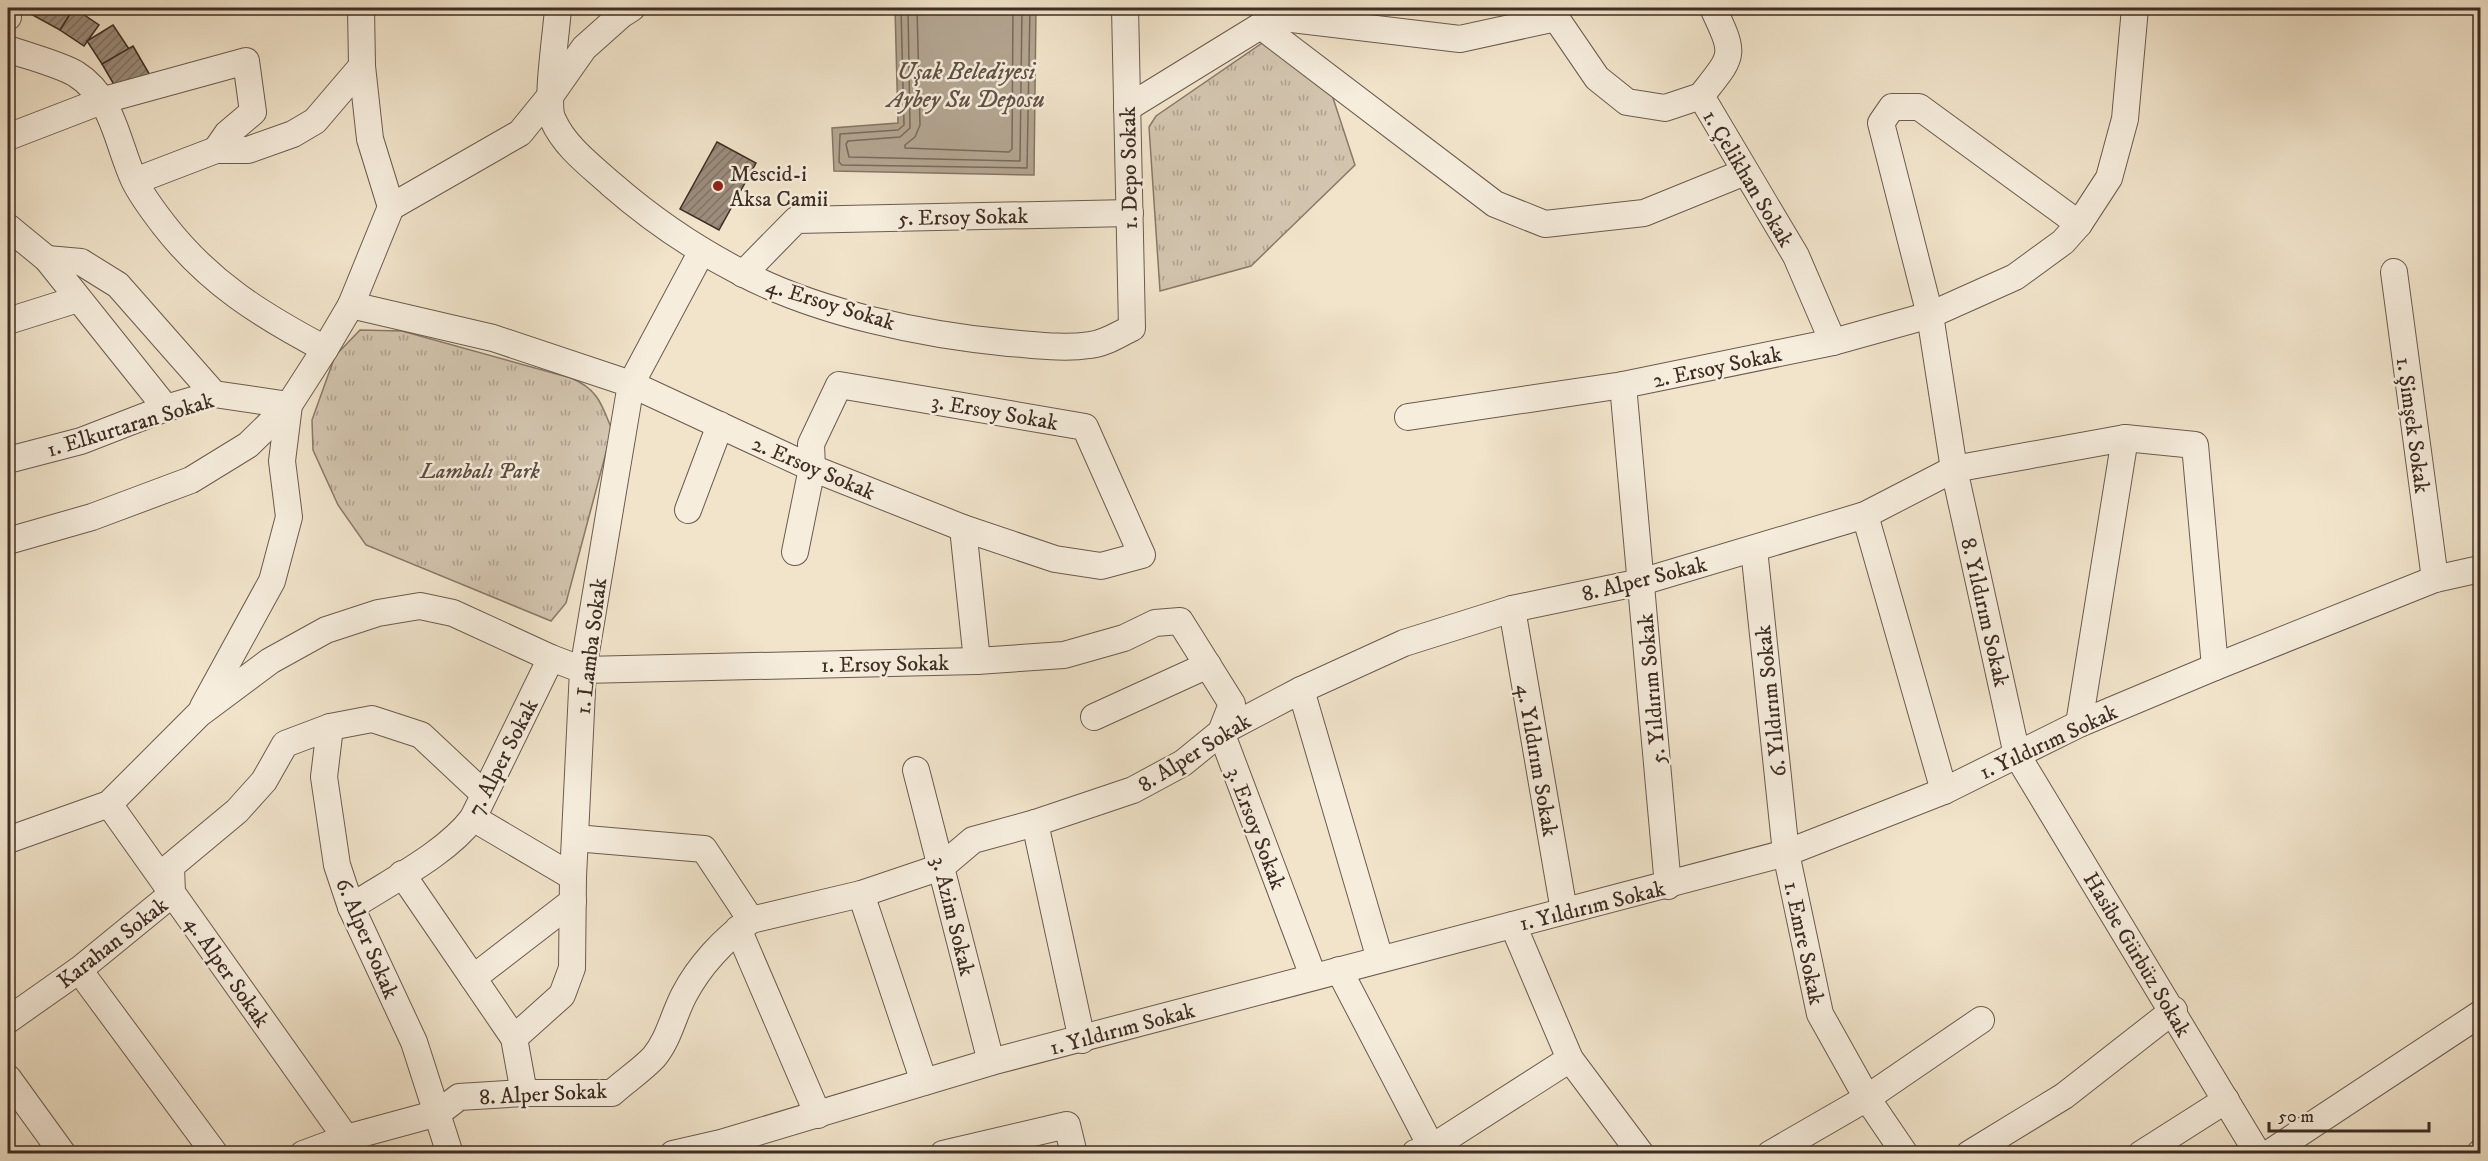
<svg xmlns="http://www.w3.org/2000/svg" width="2488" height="1161" font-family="'IM FELL DW Pica',serif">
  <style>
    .grass { fill: url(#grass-tufts); stroke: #88796a; stroke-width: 1.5 }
    .water { fill: #b4a692; stroke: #857666; stroke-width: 1.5 }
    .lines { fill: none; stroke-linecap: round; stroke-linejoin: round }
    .shore { stroke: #796a5b; stroke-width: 1.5 }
    .building { fill: url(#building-hatch); stroke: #3e2d24; stroke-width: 1.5 }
    .minor-casing { stroke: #6b5b4e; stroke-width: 28 }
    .minor { stroke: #f6eddd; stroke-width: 26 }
    .poi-dot { fill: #8f2418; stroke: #f6eddd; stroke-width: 2 }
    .labels { text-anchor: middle; stroke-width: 5; stroke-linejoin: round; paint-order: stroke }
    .street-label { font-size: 22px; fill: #3e2d24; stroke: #f6eddd }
    .poi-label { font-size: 22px; fill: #3e2d24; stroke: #f6eddd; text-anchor: start }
    .park-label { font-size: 22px; font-style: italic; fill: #5c4b40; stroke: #f6eddd }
    .water-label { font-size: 24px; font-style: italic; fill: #615145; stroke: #f6eddd }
  </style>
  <defs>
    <pattern id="grass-tufts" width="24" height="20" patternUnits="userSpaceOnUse" patternTransform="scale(1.5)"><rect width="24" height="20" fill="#d3c5af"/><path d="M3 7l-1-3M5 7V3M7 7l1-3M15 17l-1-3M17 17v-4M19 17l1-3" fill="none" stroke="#ada08e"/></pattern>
    <pattern id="building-hatch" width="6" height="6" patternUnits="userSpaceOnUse" patternTransform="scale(1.5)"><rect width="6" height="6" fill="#9b8c7b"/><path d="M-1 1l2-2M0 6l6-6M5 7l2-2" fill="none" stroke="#807365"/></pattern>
  </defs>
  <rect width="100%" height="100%" fill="#f1e4cb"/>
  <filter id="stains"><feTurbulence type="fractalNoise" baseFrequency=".00333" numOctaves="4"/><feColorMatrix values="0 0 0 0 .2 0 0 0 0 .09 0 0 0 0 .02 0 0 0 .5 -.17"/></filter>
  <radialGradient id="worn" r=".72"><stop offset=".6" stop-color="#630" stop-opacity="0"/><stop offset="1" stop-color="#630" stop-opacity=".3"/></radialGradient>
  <g class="grass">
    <polygon points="1271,37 1332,95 1355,165 1251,266 1160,291 1149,127 1156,116"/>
    <path d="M 360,330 L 402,331 L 571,378 C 598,389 602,405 612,430 L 566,603 L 551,621 L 366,545 L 338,505 L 313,450 L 312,420 L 335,356 Z"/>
  </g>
  <polygon class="water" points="895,8 1036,8 1034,175 834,171 832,128 898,123"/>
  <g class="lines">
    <g class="shore">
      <polyline points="901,8 904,125 898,130 840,134 839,162 842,165 1027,168 1030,8"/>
      <polyline points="908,8 910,128 900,137 848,141 846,144 849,157 1020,161 1022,8"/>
      <polyline points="917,8 920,125 915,137 905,145 905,148 1009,152 1012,149 1013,8"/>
    </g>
  </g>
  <g class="building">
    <polygon points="29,8 74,8 60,30 27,12"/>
    <polygon points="74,8 99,25 84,46 60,30"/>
    <polygon points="113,25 129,49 102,64 87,41"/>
    <polygon points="133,46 151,77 120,95 102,64"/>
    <polygon points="717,142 756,163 719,230 680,209"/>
  </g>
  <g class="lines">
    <defs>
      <g id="minor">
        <polyline points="361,8 362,66 370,139 391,207"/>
        <path d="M 558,8 C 557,29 545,105 553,120 C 565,147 590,165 611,184 C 650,218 695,249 742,273 C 818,313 923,335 1009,343 C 1036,345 1063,349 1090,345 C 1104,344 1119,334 1132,328 L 1125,8"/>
        <polyline points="1554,8 1556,18 1597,78 1627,102 1665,108 1701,96 1796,256 1833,342"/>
        <polyline points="8,17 8,8"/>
        <polyline points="1261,26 1495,204 1545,224 1644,213 1745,172"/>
        <path d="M 8,49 C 27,56 59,64 76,74 C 113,97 117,143 134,180 C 141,195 154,212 164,225 C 209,283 261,315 325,349"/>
        <path d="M 1701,96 C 1734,54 1736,57 1713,8"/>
        <polyline points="1127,108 1275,17 1460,39 1556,18"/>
        <polyline points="8,137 104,100 246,61 253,112 227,134 216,150"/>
        <polyline points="135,181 216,150 248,150 293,134 315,121 362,66"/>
        <polyline points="391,207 520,133 551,95 584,48 621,15 632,8"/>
        <polyline points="2079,224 1919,107 1892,107 1881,123 1930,315 1954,469 2017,755 2258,1154"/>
        <polyline points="8,227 47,259 166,408"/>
        <polyline points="47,259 81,262 118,285 214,394"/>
        <polyline points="2394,272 2435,579"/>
        <polyline points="743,274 796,220 1130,213"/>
        <polyline points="351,305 493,338 631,384 812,468 963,528 1055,559 1101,566 1142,555 1085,427 839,385 811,444 812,468 795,552"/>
        <polyline points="8,321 78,299"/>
        <polyline points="1623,385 1668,886"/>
        <polyline points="1408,417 1623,385 1833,342 1930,315 2015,277 2063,242 2079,224 2109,178 2125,119 2135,8"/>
        <polyline points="8,460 81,441 166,408 214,394 289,405 282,461 289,517 272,581 203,707"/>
        <polyline points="688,510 720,425"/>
        <polyline points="1865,515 1944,791"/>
        <polyline points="963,528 977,661"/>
        <polyline points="8,541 92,517 191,480 248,445 289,405 325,349 351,305 391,207"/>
        <polyline points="1754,549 1786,853 1820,1014 1867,1098 1905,1154"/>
        <polyline points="1512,609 1564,911"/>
        <polyline points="1301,690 1380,959"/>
        <polyline points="1094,717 1208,665"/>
        <polyline points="2079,724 2125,438"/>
        <polyline points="330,727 372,719 421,735 484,794"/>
        <polyline points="916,770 991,1062"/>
        <polyline points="109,804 346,1138"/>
        <polyline points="473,818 573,877"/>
        <polyline points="1035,823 1082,1040"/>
        <polyline points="575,838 704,849 751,920"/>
        <polyline points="8,840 109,804 199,714 270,661 326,630 378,613 420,606 453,613 551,658 583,670 977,661 1064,655 1124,638 1155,623 1180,621 1232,704 1221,732 1313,976"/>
        <polyline points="402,874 514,1038 524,1093"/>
        <polyline points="861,894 924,1082"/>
        <path d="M 351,907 C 389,882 446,854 473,818 L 551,658"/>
        <polyline points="1513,925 1570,1059 1641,1154"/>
        <polyline points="738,929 818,1115"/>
        <polyline points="79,970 215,1154"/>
        <polyline points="1339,970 1435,1154"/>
        <polyline points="473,978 573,901"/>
        <polyline points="8,1020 79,970 172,894 171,866 237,811 264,781 285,744 330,727 324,777 337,865 351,907 414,1042 450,1154"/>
        <polyline points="514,1038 562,995 572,968 573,877 583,670 631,384 702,251"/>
        <polyline points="8,1078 63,1154"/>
        <polyline points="1415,1153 1431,1148 1570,1059"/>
        <path d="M 303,1154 L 346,1138 L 438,1113 L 459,1097 L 524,1093 L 612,1093 C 625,1081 642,1070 654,1057 C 669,1039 673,1016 684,995 C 699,966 724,939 751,920 L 861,894 L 941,867 L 973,840 L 1035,823 L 1133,790 L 1183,763 L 1221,732 L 1301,690 L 1404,643 L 1512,609 L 1641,582 L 1865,515 L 1954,469 L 2125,438 L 2195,445 L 2215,667"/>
        <polyline points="673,1154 721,1143 991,1062 1786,853 1944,791 2079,724 2215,667 2435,579 2480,569"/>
        <polyline points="943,1154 1067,1125 1074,1154"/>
        <polyline points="1770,1154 1867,1098 1981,1020"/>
        <polyline points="1969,1154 2064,1096 2174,1010"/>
        <polyline points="2141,1154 2226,1100"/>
        <polyline points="2268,1154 2480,1014"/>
        <polyline points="2480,1154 2480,1153"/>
      </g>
    </defs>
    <use href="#minor" class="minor-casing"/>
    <use href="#minor" class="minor"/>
  </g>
  <circle class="poi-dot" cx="718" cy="186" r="6"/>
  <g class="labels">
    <g class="street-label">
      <text transform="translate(1128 168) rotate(-91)" y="8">1. Depo Sokak</text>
      <text transform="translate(1749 178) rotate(59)" y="8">1. Çelikhan Sokak</text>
      <text transform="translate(963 216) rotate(-1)" y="8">5. Ersoy Sokak</text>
      <text transform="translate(831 303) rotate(17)" y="8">4. Ersoy Sokak</text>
      <text transform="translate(1717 366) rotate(-12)" y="8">2. Ersoy Sokak</text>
      <text transform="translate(995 411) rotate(10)" y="8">3. Ersoy Sokak</text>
      <text transform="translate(130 424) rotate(-17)" y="8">1. Elkurtaran Sokak</text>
      <text transform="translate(2414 425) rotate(82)" y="8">1. Şimşek Sokak</text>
      <text transform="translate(814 467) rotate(23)" y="8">2. Ersoy Sokak</text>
      <text transform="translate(1644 578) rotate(-14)" y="8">8. Alper Sokak</text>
      <text transform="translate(1986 612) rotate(77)" y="8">8. Yıldırım Sokak</text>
      <text transform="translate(590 646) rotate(-83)" y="8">1. Lamba Sokak</text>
      <text transform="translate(885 663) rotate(-1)" y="8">1. Ersoy Sokak</text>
      <text transform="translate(1651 689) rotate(-95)" y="8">5. Yıldırım Sokak</text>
      <text transform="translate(1770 701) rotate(-96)" y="8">6. Yıldırım Sokak</text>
      <text transform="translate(2048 741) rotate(-25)" y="8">1. Yıldırım Sokak</text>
      <text transform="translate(1194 752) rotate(-32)" y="8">8. Alper Sokak</text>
      <text transform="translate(502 757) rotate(-63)" y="8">7. Alper Sokak</text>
      <text transform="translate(1538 760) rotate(80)" y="8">4. Yıldırım Sokak</text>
      <text transform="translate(1257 828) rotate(69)" y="8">3. Ersoy Sokak</text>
      <text transform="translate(1592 905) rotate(-14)" y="8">1. Yıldırım Sokak</text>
      <text transform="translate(954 916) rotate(76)" y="8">3. Azim Sokak</text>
      <text transform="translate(368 938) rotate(67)" y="8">6. Alper Sokak</text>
      <text transform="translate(112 942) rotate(-38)" y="8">Karahan Sokak</text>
      <text transform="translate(1805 943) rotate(78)" y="8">1. Emre Sokak</text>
      <text transform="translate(2138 954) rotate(59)" y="8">Hasibe Gürbüz Sokak</text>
      <text transform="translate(228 971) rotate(55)" y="8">4. Alper Sokak</text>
      <text transform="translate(1122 1028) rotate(-15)" y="8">1. Yıldırım Sokak</text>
      <text transform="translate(543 1093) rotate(-3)" y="8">8. Alper Sokak</text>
    </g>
    <g class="poi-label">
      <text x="730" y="181">Mescid-i<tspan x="730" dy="25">Aksa Camii</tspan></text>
    </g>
    <g class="park-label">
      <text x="480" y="478">Lambalı Park</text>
    </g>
    <g class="water-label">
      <text x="966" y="79">Uşak Belediyesi<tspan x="966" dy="28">Aybey Su Deposu</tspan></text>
    </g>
  </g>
  <rect width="2488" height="1161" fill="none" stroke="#f1e4cb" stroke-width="30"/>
  <rect x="9" y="9" width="2470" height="1143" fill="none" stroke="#3e2d24" stroke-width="3"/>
  <rect x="15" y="15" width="2458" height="1131" fill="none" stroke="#3e2d24" stroke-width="1.5"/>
  <path d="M2269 1122v9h160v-9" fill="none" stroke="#3e2d24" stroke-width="3"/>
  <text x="2278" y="1122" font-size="18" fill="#3e2d24" stroke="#f6eddd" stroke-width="4.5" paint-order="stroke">50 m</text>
  <rect width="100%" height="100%" filter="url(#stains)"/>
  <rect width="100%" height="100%" fill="url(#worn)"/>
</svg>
